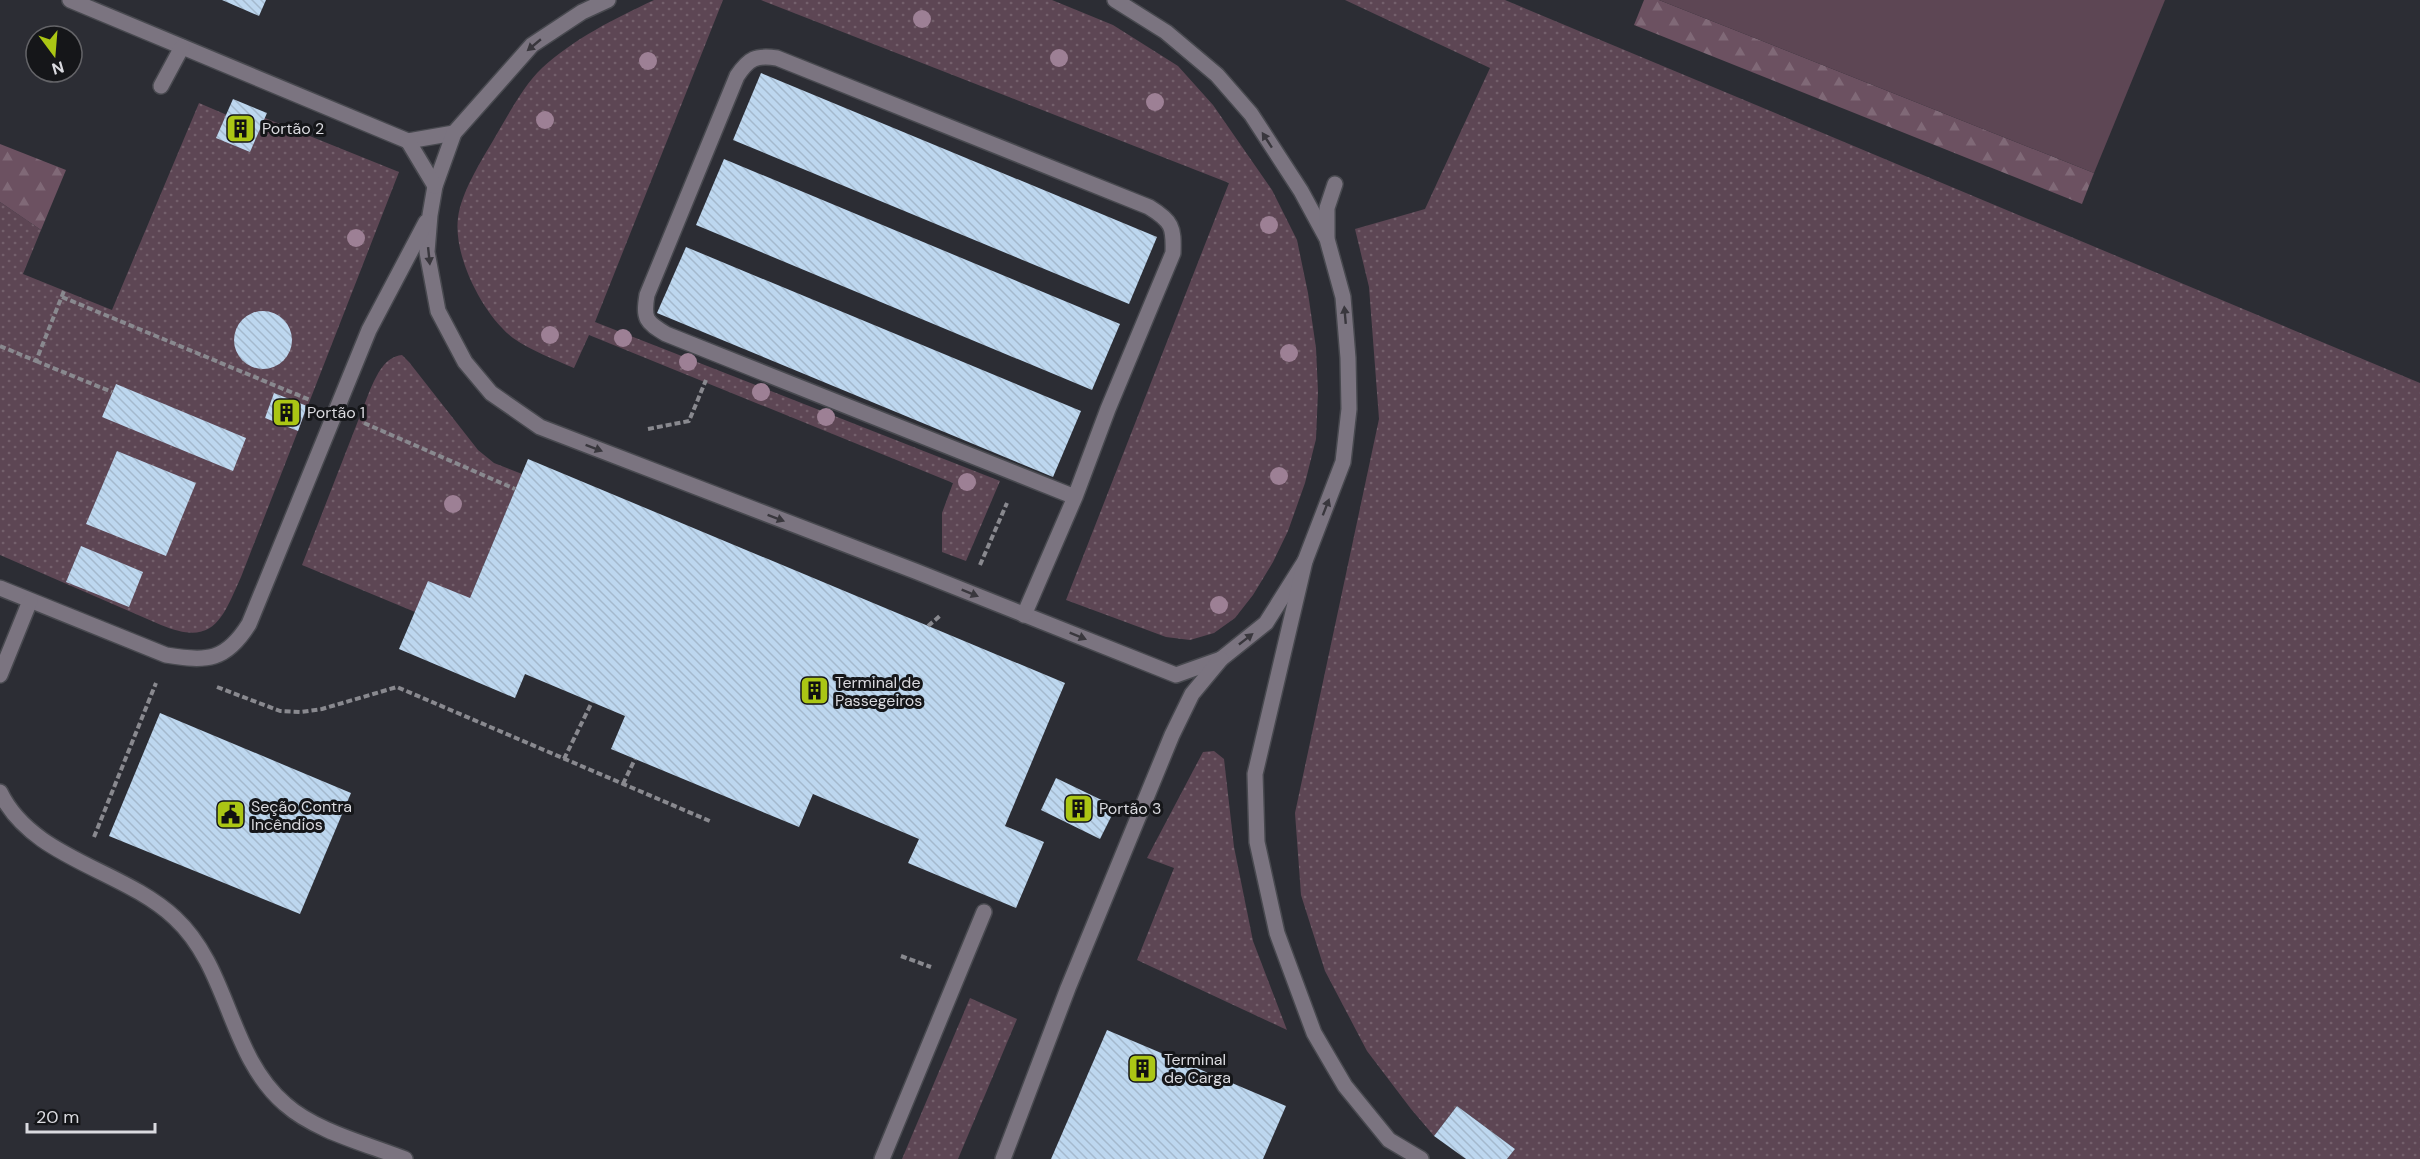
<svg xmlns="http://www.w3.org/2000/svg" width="2420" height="1159" font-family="'DM Sans',sans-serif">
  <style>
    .grass { fill: url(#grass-dots) }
    .forest { fill: url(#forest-firs) }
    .garden { fill: #5d4654 }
    .building { fill: url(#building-back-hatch) }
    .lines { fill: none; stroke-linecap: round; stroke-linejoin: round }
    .minor-casing { stroke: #48494f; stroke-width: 18 }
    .path { stroke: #89898f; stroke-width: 4; stroke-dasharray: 6 3; stroke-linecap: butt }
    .minor { stroke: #7b7480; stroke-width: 15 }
    .tree { fill: #9d8095 }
    .oneway { fill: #39373d }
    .labels { text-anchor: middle; stroke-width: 6; stroke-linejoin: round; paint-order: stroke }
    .poi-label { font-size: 16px; fill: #dadadf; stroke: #151619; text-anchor: start }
  </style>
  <defs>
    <pattern id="grass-dots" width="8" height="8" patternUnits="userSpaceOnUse" patternTransform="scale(1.5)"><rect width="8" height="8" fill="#5d4654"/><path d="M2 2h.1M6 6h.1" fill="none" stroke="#74606c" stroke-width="1.8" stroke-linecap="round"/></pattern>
    <pattern id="forest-firs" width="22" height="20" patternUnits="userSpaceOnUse" patternTransform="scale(1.5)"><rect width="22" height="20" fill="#6c5161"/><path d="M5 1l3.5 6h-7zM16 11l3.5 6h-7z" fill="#806977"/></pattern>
    <pattern id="building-back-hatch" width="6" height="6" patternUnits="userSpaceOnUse" patternTransform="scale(1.5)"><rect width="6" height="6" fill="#bdd7ef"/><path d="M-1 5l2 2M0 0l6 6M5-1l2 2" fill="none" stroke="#a4b9cd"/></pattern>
  </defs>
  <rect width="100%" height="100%" fill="#2c2d34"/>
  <g class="grass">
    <path d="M 654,0 L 723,0 L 595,322 L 1000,481 L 966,561 L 942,552 L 942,513 L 953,483 L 589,335 L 574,368 C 553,359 532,351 513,338 C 483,315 453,256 458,218 C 461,193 481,161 494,139 C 507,117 523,86 542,68 C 575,38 614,19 654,0 Z"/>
    <polygon points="761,0 1052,0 1113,25 1178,66 1213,105 1272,190 1297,240 1308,293 1316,348 1318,392 1316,439 1305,483 1288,531 1273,562 1253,595 1235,618 1214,633 1190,640 1166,637 1066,600 1229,183"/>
    <polygon points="1345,0 1505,0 2420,383 2420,1159 1507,1159 1515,1149 1457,1106 1434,1136 1411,1109 1367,1051 1325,971 1301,895 1295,813 1379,419 1369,287 1355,229 1425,209 1490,68"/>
    <path d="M 199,103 L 227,115 L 265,118 L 399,172 L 241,577 C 222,619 214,647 161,625 L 0,555 L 0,202 L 41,230 L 23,274 L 112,310 Z"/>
    <path d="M 402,355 L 409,362 L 478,450 L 494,463 L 522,474 L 470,598 L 415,612 L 302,565 L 370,390 C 377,375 384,357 402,355 Z"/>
    <polygon points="1214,751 1224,759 1234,847 1253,941 1287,1030 1137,960 1174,868 1147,858 1203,752"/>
    <polygon points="970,998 1017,1019 958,1159 902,1159"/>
  </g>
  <g class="forest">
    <polygon points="1644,0 1659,0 2094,173 2082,204 1634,25"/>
    <polygon points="0,144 66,170 41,230 0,202"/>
  </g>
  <polygon class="garden" points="1659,0 2165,0 2094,173"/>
  <g class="building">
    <polygon points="222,0 266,0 259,16"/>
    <polygon points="761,73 1157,237 1129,304 733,140"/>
    <polygon points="233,99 267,113 250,152 216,138"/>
    <polygon points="724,159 1120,324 1092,390 696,225"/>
    <polygon points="686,247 1081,411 1053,477 657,313"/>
    <circle cx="263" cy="340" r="29"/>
    <polygon points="116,384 246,438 233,471 102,417"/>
    <polygon points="274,393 307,406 298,431 265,418"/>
    <polygon points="117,451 196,483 166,556 86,524"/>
    <polygon points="528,459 1065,683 1005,826 1044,842 1016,908 908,863 919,839 813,794 799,827 611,749 625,716 525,674 515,698 399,649 428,581 470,598"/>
    <polygon points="81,546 143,572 129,607 66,582"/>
    <polygon points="160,713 351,793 300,914 109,836"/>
    <polygon points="1056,778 1116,807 1100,839 1041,810"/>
    <polygon points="1107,1030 1286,1106 1263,1159 1051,1159"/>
    <polygon points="1457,1106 1515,1149 1507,1159 1466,1159 1434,1136"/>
  </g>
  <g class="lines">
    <defs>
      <g id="minor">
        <polyline points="70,0 408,141 454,133"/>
        <polyline points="608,0 582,12 532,45 454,133 435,186 430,215 427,252 438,311 465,362 491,393 540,427 915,571 1176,675 1221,659 1266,623 1305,561"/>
        <polyline points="1115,0 1166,32 1217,75 1251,114 1301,191 1327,239 1343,297 1348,358 1349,409 1343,462 1305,561 1255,774 1257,842 1277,933 1314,1033 1345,1086 1389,1140 1421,1159"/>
        <polyline points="161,86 182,47"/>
        <polyline points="408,141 435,186"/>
        <polyline points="1327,237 1327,208 1335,184"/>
        <path d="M 0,588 L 166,655 C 207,662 226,661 249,624 L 369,330 L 426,222"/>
        <path d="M 1024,615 L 1075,497 L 1108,409 L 1173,253 C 1174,227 1172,221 1149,207 L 777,58 C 756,55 749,58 737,76 L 647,295 C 643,319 646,322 666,334 L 1075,497"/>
        <polyline points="0,675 30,601"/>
        <path d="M 0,792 C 32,859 123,869 175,918 C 230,969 228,1055 285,1104 C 315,1131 367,1144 405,1159"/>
        <polyline points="882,1159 984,912"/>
        <polyline points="1003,1159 1068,988 1172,735 1192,694 1221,659"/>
      </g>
    </defs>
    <use href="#minor" class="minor-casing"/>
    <g class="path">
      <polyline points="62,297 310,400"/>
      <polyline points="0,346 36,361 64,291"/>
      <polyline points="36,361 112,392"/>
      <polyline points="364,423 515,489"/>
      <polyline points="648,429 689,421 706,380"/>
      <polyline points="980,565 1007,503"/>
      <polyline points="928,626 941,615"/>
      <polyline points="217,687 280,711 301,712 322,709 397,687 712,822"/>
      <polyline points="564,759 592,702"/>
      <polyline points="623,784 635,759"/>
      <polyline points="94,837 156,683"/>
      <polyline points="901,956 931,967"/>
    </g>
    <use href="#minor" class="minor"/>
  </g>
  <g class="tree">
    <circle cx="922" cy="19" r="9"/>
    <circle cx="1059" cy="58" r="9"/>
    <circle cx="648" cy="61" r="9"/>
    <circle cx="1155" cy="102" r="9"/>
    <circle cx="545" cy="120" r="9"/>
    <circle cx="1269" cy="225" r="9"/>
    <circle cx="356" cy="238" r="9"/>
    <circle cx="550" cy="335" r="9"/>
    <circle cx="623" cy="338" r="9"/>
    <circle cx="1289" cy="353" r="9"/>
    <circle cx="688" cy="362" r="9"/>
    <circle cx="761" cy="392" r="9"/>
    <circle cx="826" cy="417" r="9"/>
    <circle cx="1279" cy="476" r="9"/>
    <circle cx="967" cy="482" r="9"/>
    <circle cx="453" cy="504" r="9"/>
    <circle cx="1219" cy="605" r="9"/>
  </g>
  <defs><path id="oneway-solid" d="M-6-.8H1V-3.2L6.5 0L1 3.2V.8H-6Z" transform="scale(1.5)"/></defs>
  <g class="oneway">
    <use href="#oneway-solid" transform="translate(534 45) rotate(140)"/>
    <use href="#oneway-solid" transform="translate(1267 140) rotate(-123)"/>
    <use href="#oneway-solid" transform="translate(429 256) rotate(84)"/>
    <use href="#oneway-solid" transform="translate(1345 315) rotate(-95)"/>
    <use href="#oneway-solid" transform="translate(594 448) rotate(21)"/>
    <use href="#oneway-solid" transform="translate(1326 507) rotate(-69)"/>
    <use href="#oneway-solid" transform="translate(776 518) rotate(21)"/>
    <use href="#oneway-solid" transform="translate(970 593) rotate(22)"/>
    <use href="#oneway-solid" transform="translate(1078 636) rotate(22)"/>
    <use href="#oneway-solid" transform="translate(1246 639) rotate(-38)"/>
  </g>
  <defs>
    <symbol id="building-square" viewBox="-11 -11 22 22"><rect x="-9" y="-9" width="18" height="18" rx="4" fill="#abc614" stroke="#151619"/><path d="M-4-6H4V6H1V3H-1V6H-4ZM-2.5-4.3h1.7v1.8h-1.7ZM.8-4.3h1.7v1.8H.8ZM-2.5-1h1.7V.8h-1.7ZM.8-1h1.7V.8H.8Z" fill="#111"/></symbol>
    <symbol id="civic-square" viewBox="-11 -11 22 22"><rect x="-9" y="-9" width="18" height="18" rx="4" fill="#abc614" stroke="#151619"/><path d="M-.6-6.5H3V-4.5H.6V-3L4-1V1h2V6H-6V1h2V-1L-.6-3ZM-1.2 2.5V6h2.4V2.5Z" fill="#111"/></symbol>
  </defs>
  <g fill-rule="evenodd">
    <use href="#building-square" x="224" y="112" width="33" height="33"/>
    <use href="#building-square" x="270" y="396" width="33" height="33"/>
    <use href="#building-square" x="798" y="674" width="33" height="33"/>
    <use href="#building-square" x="1062" y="792" width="33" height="33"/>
    <use href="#civic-square" x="214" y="798" width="33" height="33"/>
    <use href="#building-square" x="1126" y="1052" width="33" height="33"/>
  </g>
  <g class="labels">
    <g class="poi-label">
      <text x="262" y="134">Portão 2</text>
      <text x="307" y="418">Portão 1</text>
      <text x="835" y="688">Terminal de<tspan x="835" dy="18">Passegeiros</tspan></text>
      <text x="251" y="812">Seção Contra<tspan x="251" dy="18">Incêndios</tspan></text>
      <text x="1099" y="814">Portão 3</text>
      <text x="1164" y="1065">Terminal<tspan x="1164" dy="18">de Carga</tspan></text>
    </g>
  </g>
  <g transform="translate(54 54) rotate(164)"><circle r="28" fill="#151619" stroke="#646468" stroke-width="1.5"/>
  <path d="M0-4.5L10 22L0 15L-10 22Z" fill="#abc614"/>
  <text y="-9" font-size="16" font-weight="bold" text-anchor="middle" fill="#dadadf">N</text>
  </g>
  <path d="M27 1123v9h128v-9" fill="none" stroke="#dadadf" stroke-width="3"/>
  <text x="36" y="1123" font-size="18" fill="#dadadf" stroke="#151619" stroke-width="4.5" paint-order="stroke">20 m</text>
</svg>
